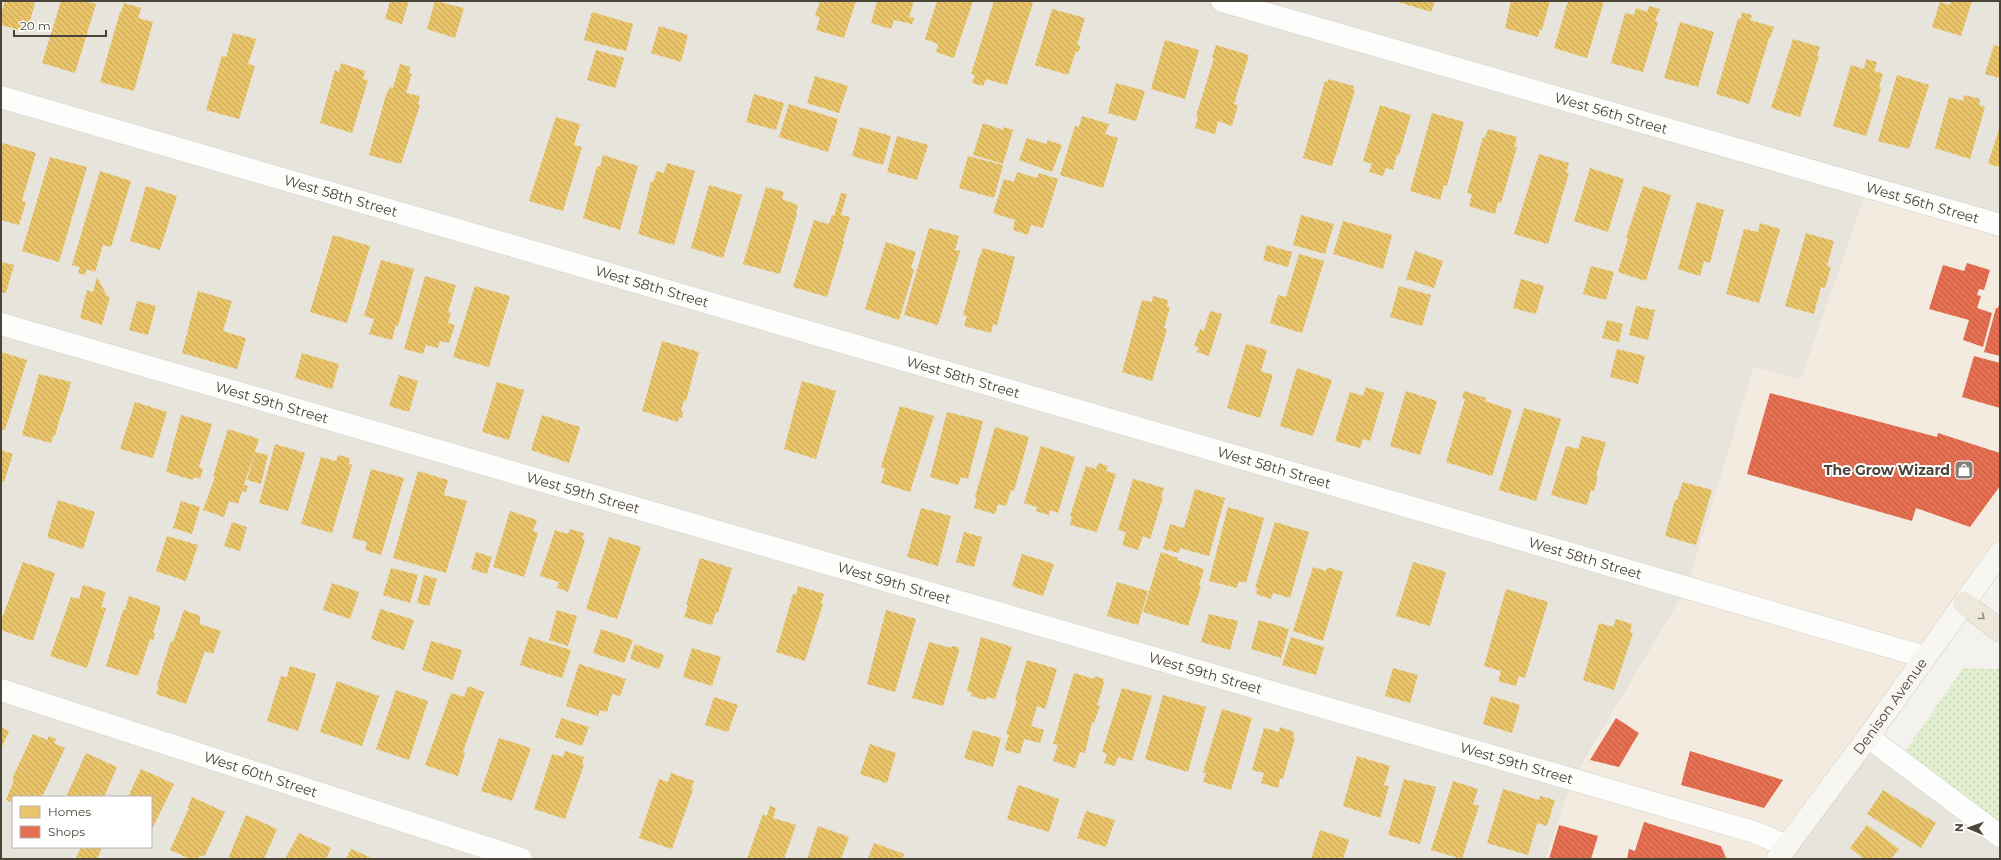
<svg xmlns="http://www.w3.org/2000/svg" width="2001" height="860" font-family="Montserrat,sans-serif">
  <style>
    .residential { fill: #e7e4dc; fill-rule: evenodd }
    .commercial { fill: #f3ebdf }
    .grass { fill: url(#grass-dots) }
    .homes { fill: url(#homes-back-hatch) }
    .shops { fill: url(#shops-back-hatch) }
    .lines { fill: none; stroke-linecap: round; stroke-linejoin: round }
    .street-casing { stroke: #d2d0cb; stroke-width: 23 }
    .secondary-casing { stroke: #d3cfc5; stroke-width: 23 }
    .highway-casing { stroke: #ccbfa9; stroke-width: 23 }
    .street { stroke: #fdfdfc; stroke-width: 22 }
    .secondary { stroke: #f7f6f1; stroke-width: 22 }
    .highway { stroke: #ede8db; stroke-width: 22 }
    .oneway { stroke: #948e82 }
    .labels { text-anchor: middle; stroke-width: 4; stroke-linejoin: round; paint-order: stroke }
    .street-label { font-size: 14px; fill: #4b4439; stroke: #fff }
    .poi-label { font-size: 14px; font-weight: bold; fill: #4b4439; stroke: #fff; text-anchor: end }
  </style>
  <defs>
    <pattern id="grass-dots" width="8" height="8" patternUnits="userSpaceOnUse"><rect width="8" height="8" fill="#e1eecf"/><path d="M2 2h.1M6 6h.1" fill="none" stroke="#c3cdb2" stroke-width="1.8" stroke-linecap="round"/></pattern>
    <pattern id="homes-back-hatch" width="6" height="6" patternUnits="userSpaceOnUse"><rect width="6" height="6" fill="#e9c46a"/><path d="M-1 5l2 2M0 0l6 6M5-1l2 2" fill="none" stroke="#bfa158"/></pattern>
    <pattern id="shops-back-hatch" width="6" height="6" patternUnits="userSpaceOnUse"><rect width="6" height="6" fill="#e76f51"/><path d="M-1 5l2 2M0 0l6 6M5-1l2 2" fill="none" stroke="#bd5d44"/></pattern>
  </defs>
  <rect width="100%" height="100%" fill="#f4f2ee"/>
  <g class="residential">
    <path d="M 1,1 L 2000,1 L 2000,225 L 1868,187 L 1801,380 L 1754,367 L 1687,588 L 1573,779 L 1546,859 L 1,859 ZM 13,797 L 151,797 L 151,847 L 13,847 Z"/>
    <polygon points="1868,737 2000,836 2000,859 1777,859"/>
  </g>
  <polygon class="commercial" points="1868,187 2000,225 2000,553 1777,859 1546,859 1573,779 1687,588 1754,367 1801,380"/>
  <polygon class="grass" points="1963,668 2000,669 2000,826 1904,753"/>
  <g class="homes">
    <polygon points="5,1 28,1 35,3 27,32 1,25 1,14"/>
    <polygon points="61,1 84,1 96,4 75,73 42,63"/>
    <polygon points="390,1 409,1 402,24 385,19"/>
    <polygon points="435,1 464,8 455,38 427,29"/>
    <polygon points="820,1 856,1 844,38 816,30 820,17 815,16"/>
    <polygon points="877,1 914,1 909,17 914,18 912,24 894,20 891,29 871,23"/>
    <polygon points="937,1 973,1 954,58 936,52 938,44 925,39"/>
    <polygon points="994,1 1028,1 1033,3 1007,85 986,79 983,86 972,83 975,75 971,74"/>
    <polygon points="1395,1 1435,1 1431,12"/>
    <polygon points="1511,1 1550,1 1542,30 1540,29 1538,37 1505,28"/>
    <polygon points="1568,1 1604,1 1587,58 1554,48"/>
    <polygon points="1951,1 1972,1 1961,36 1932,27 1940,2 1950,5"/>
    <polygon points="124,3 141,8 138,18 153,22 134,91 100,82 120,12 121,13"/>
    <polygon points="1649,6 1660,9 1655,21 1658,22 1643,72 1611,63 1625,13 1634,15 1636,8 1647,12"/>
    <polygon points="1052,9 1085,18 1077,45 1080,46 1079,52 1076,51 1068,75 1035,65"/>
    <polygon points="592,12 633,24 626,51 584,40"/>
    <polygon points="1742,12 1752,15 1750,20 1774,27 1770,38 1769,38 1749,104 1716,94 1738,18 1741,19"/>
    <polygon points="1680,22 1714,32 1698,87 1664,78"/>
    <polygon points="659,26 688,35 681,62 651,53"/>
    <polygon points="233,33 256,39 248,64 255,66 239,119 206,110 222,56 226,57"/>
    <polygon points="1793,39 1820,47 1817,55 1819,56 1800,117 1771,108"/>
    <polygon points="1165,40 1199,50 1185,99 1151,89"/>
    <polygon points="1216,45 1249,55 1234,104 1238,105 1232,126 1218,121 1215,134 1195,128 1198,117 1196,116 1214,58 1212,58"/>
    <polygon points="1994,45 2000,47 2000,78 1985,74"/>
    <polygon points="596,50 624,58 615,88 587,80"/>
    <polygon points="1866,59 1877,62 1874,71 1883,74 1879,87 1881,88 1866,136 1833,126 1851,65 1864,69"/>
    <polygon points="341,63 365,71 363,79 368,80 352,133 320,123 335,70 339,72"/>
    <polygon points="400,64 410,67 409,73 412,74 406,93 420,96 418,104 420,105 401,164 369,155 386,95 390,87 393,88"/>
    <polygon points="1897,75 1929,85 1909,149 1878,141"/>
    <polygon points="815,76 848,86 839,113 807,103"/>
    <polygon points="1328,79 1354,86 1353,89 1355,90 1332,166 1303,158 1325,81 1328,82"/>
    <polygon points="1116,83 1145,91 1136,121 1108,113"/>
    <polygon points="754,94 784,103 776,130 746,122"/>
    <polygon points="1964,95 1980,99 1979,105 1985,107 1970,159 1935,148 1949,97 1963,101"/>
    <polygon points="789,104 838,119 828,152 779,137"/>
    <polygon points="1380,105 1411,115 1399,155 1397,154 1393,170 1386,168 1383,176 1369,172 1372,164 1363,161"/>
    <polygon points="1432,113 1464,122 1447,186 1444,185 1440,200 1410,191"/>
    <polygon points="1082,116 1109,124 1105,134 1118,138 1103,188 1060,175 1075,126 1079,127"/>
    <polygon points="556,117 580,124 574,145 582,147 563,211 529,201"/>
    <polygon points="983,123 1003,130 1004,127 1013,130 1003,164 973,155"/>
    <polygon points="2000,126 2000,167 1988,164"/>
    <polygon points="860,127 891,136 883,165 852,156"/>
    <polygon points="1488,129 1517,137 1514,147 1517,147 1501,203 1498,202 1495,214 1469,206 1472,194 1467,193 1483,137 1485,138"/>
    <polygon points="897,136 928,145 917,180 887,172"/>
    <polygon points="1027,138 1046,144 1048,140 1062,145 1052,172 1019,160"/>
    <polygon points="3,143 36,153 22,201 26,202 19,225 1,220 1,149"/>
    <polygon points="1539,154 1569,163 1566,172 1569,173 1548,244 1514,234"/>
    <polygon points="603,155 638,166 620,230 583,218 597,166 600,167"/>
    <polygon points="968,156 1003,165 994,198 959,188"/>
    <polygon points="50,157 87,167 59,262 22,251"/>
    <polygon points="667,163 695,171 674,245 638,234 651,181 653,182 657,171 664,173"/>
    <polygon points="1590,168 1624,179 1608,232 1574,221"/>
    <polygon points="100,171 131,181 111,247 103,245 95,272 87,269 85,275 78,273 80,267 72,265"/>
    <polygon points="1017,172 1037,178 1039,173 1058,179 1043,228 1031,225 1028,235 1013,230 1015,220 993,213 1004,179 1014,182"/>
    <polygon points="709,185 742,195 723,258 691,248"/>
    <polygon points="146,186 177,196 160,250 130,241"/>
    <polygon points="1643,186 1671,195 1646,281 1618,272 1628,239 1626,238"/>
    <polygon points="766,187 784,192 782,199 798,205 796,213 797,214 780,274 743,264"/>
    <polygon points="841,193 847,194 841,215 850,217 843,241 844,242 827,297 793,287 814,220 829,224 832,215 834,216"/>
    <polygon points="1697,202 1724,210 1710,263 1704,261 1700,276 1678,269"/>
    <polygon points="1301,215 1334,224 1325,254 1293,245"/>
    <polygon points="1343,221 1392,235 1383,269 1333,254"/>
    <polygon points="1760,223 1780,229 1759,303 1726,294 1744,229 1758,232"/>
    <polygon points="929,228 959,236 955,250 960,251 938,325 904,315"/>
    <polygon points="1806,233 1834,241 1827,266 1831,267 1825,288 1821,287 1814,314 1785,306"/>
    <polygon points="333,235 370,246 347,323 310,312"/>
    <polygon points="886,242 916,252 911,268 914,270 899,320 865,309"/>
    <polygon points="1267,245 1292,252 1288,267 1263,260"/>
    <polygon points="983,248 1015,257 997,325 993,324 991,333 964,326 967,316 963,315 980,254 981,255"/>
    <polygon points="1415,251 1443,261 1434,288 1406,279"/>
    <polygon points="1299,254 1324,261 1302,333 1270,323 1278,295 1286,297"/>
    <polygon points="381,260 414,269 398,326 396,325 392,340 369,334 374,319 364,316"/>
    <polygon points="1,262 14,265 6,293 1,292"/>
    <polygon points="1591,266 1614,272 1606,300 1583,294"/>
    <polygon points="425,276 456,285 448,312 451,313 448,323 455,325 449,343 440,341 438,348 426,345 423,354 404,349"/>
    <polygon points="97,277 107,296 110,297 102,325 80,318 87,290 93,292"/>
    <polygon points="1521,279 1544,286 1536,314 1513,308"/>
    <polygon points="475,286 510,296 489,367 453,357"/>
    <polygon points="1399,286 1431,295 1422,326 1390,317"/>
    <polygon points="198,291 232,301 223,331 246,338 237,369 182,353"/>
    <polygon points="1153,296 1168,300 1167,307 1170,307 1164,328 1167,329 1152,381 1122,372 1142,300 1152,302"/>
    <polygon points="137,301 156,306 148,335 129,330"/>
    <polygon points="1636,306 1655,310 1648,340 1629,335"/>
    <polygon points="1210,311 1222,314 1209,356 1197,352 1199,347 1194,346 1200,329 1204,331"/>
    <polygon points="1607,320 1623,324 1619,342 1602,338"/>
    <polygon points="662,341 699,352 686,401 684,400 681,411 683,412 682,418 679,417 678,422 642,411"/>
    <polygon points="1246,344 1267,350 1261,371 1273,375 1260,418 1227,408"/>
    <polygon points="1617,349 1645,356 1638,384 1610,377"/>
    <polygon points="1,352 27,360 5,430 1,429"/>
    <polygon points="302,353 339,364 332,389 295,378"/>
    <polygon points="1297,368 1332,380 1313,436 1280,426"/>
    <polygon points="39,374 71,382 62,414 61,414 55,436 53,436 51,443 22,435"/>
    <polygon points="399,375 418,381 409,412 389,406"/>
    <polygon points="802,381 836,391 816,459 784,449"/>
    <polygon points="497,382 524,390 509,440 482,432"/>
    <polygon points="1366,387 1384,393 1370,441 1363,439 1360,448 1335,441 1350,392 1363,396"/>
    <polygon points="1406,391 1437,401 1420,455 1390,446"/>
    <polygon points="1464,391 1486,398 1485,401 1512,410 1492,476 1446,462 1465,399 1462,398"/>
    <polygon points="135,402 167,412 153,458 120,449"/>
    <polygon points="900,406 934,416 910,492 881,483 885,469 881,467"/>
    <polygon points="1524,408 1561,419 1536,501 1499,490"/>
    <polygon points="947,412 983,421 968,479 961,477 958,485 930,477"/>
    <polygon points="181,415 212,424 199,467 203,469 200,479 194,477 193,480 166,472"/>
    <polygon points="542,415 580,427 569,463 531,450"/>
    <polygon points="995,427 1029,437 1014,491 1011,490 1006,506 998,504 995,514 974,508 977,497 975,497"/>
    <polygon points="228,429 259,439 244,485 248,486 246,492 242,491 238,504 229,501 224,517 203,510 215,477 213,477"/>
    <polygon points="1582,436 1606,442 1596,476 1598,476 1594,491 1591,490 1587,505 1551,495 1566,446 1578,449"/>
    <polygon points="275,444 305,453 288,511 259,503"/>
    <polygon points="1041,446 1075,457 1058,513 1050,510 1049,515 1036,511 1037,507 1024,503"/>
    <polygon points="1,450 13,454 4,482 1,481"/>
    <polygon points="255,452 268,455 261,484 247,480"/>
    <polygon points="338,455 350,458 349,464 352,465 332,533 301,524 321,457 336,461"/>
    <polygon points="1098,463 1108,466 1106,471 1116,474 1097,532 1070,525 1072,517 1070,516 1086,466 1096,469"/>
    <polygon points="371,469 404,478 381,555 365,550 367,542 352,538"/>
    <polygon points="418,471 448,480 444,495 467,501 446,573 393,558"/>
    <polygon points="1133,479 1164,488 1161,497 1163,497 1150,539 1143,536 1138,550 1122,545 1126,532 1118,530"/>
    <polygon points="1683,482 1712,490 1696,545 1665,536 1675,500 1677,500"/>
    <polygon points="1195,489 1225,498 1209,556 1180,548 1179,553 1163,549 1170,524 1184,528"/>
    <polygon points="58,500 95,512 83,549 47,537"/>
    <polygon points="181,501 200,507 192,534 173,528"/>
    <polygon points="1228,507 1264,518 1246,583 1239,581 1237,588 1209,581"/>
    <polygon points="921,508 951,516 938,566 907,557"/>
    <polygon points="510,511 537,520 533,531 538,533 524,577 493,567"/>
    <polygon points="232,522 247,527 240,551 224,546"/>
    <polygon points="1275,522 1309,532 1290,598 1273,593 1271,599 1256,594 1258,589 1255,588"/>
    <polygon points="570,529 584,533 582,539 585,540 568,592 557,588 559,582 540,576 555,530 568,534"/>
    <polygon points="964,532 982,537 974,567 956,562"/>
    <polygon points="167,536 198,545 186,581 156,571"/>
    <polygon points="609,537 641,547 617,619 586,609"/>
    <polygon points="476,552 492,557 487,574 471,569"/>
    <polygon points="1161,552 1178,558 1177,560 1204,569 1199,585 1201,586 1188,626 1143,612"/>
    <polygon points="1022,554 1054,564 1043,596 1012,586"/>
    <polygon points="700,558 732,568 718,613 716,612 712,625 684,617 688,605 686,605"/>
    <polygon points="23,562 55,573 33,641 1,630 1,621"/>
    <polygon points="1413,562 1446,572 1430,626 1396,616"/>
    <polygon points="1313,567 1326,571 1327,567 1343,572 1323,641 1293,631"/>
    <polygon points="391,568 418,575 410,603 383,595"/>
    <polygon points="424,575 437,579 429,606 417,603"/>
    <polygon points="1117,582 1148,591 1138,625 1107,616"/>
    <polygon points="332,583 359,592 350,619 323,610"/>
    <polygon points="83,585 106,592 101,607 106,608 87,668 50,656 71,597 79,599"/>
    <polygon points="798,586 824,594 821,603 823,604 805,661 776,652 793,594 796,595"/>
    <polygon points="1506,589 1548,602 1525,678 1519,676 1516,686 1498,681 1501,671 1484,666"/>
    <polygon points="129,596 161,607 153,633 155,634 153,640 150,639 138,676 106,666 123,610 125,610"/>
    <polygon points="380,609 414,620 404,650 371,639"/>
    <polygon points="184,610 200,616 200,624 221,631 213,654 205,651 186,704 156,694 159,686 157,685 171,641 173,642"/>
    <polygon points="557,610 577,616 568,646 549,640"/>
    <polygon points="886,610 916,619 895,692 867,684"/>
    <polygon points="1209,614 1238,621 1230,650 1201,642"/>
    <polygon points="1616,619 1632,624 1630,632 1633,633 1614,690 1583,680 1599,623 1613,627"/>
    <polygon points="1259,620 1289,629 1281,658 1251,649"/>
    <polygon points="601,629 633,640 624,663 593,653"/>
    <polygon points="529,637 571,650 562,678 520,665"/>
    <polygon points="981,637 1012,647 995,699 987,697 986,700 971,696 972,693 967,691"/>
    <polygon points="1291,637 1324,647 1316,675 1282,665"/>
    <polygon points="431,641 462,650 453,680 422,670"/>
    <polygon points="929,642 951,648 952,646 958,647 959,651 943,706 912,698"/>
    <polygon points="635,644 664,655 659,669 630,659"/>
    <polygon points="692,648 721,657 712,686 683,677"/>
    <polygon points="1027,660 1057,669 1045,709 1037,706 1031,726 1044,730 1040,743 1024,739 1020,754 1006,750 1005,747 1009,735 1006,734 1017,701 1015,700"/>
    <polygon points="579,664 626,679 620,696 612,694 607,712 600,710 598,716 566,706"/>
    <polygon points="290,666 316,674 298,731 267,721 281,676 287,677"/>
    <polygon points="1393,668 1418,675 1410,703 1385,696"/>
    <polygon points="1074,673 1094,679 1095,676 1104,679 1103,682 1104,683 1097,705 1100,705 1094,723 1092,722 1085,753 1080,752 1075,768 1053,761 1058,745 1053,744"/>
    <polygon points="337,681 379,696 362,746 320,732"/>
    <polygon points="468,686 484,692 463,752 465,753 458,776 425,765 451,693 464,697"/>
    <polygon points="1122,688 1152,696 1132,761 1118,757 1115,766 1104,763 1107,754 1102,752"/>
    <polygon points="396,690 428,701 409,760 376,749"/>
    <polygon points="1163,695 1206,707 1188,772 1145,759"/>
    <polygon points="1491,696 1520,705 1512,733 1483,724"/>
    <polygon points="714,697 738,705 728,732 705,725"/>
    <polygon points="1222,709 1252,718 1231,790 1203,782 1206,773 1203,772"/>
    <polygon points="561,718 589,727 582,746 555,737"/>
    <polygon points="1,727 9,731 1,749"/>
    <polygon points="1280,727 1294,732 1293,737 1295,738 1283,779 1280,778 1278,788 1261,783 1264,773 1252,770 1264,728 1279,732"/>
    <polygon points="973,730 1001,738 993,767 964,758"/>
    <polygon points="33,734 47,740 49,736 56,739 54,743 65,748 42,797 13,797 13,803 6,800 14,780 12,779"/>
    <polygon points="499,738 531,748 512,801 481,791"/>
    <polygon points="870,744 896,753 887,783 860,774"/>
    <polygon points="565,751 584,757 582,764 584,765 565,819 534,809 552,754 563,757"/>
    <polygon points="86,753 117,767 104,797 66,797"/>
    <polygon points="1357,756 1390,766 1384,785 1389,786 1380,818 1343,806"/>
    <polygon points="141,769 174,784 151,831 151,797 128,797"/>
    <polygon points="671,773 694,781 691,789 693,790 672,849 639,838 659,779 668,782"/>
    <polygon points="1404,779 1436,787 1420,844 1388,835"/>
    <polygon points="1453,781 1478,789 1473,804 1479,806 1462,859 1431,850"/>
    <polygon points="1018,785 1059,799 1049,832 1007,819"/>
    <polygon points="1503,789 1539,800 1540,796 1555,800 1547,826 1537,823 1528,855 1487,843"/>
    <polygon points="1883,790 1936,823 1921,848 1867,814"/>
    <polygon points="192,797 225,812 204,857 200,855 198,859 190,859 170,850 189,808 188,807"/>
    <polygon points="770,806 776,808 773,818 796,825 784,859 747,859 763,814 767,816"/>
    <polygon points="1086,811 1115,820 1106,847 1077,838"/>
    <polygon points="246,815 277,829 264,859 228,859"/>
    <polygon points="1867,825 1899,849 1891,859 1864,859 1850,848"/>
    <polygon points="818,826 849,837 841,859 807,859"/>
    <polygon points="1320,830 1349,840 1343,859 1311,859"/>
    <polygon points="299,833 331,848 326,859 285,859"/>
    <polygon points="874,843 904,854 903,859 868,859"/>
    <polygon points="81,847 102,847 97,859 76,859"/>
    <polygon points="351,849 374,859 346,859"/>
  </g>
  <g class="shops">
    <polygon points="1967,263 1990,270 1984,290 1979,289 1977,295 1981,296 1977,308 1992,313 1983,347 1963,340 1969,320 1929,309 1943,265 1964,271"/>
    <polygon points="2000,302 2000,356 1984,352 1996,308 1998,308"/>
    <polygon points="1974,356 2000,363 2000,408 1962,397"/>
    <polygon points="1770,393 1937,437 1938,433 2000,453 2000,486 1970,527 1916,508 1912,521 1747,474"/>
    <polygon points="1616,718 1639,733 1619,767 1590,760"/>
    <polygon points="1690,751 1783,780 1764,808 1681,785"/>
    <polygon points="1644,822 1721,846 1726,858 1627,859 1629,849 1635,851"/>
    <polygon points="1559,825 1598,836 1591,859 1549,859"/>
  </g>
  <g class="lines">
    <defs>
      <g id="street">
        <path id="s1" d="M 1222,1 L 2000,225"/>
        <path id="s2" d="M 1,97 L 1925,657"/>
        <path id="s3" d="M 1,324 L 1754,832 L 1787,846"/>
        <path id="s4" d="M 1,690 L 521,859"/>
        <polyline points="1868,737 2000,836"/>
      </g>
      <g id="secondary">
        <path id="s5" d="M 1777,859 L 1868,737 L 2000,553"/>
      </g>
      <polyline id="highway" points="1964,603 2000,631"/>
    </defs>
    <use href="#street" class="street-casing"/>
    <use href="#secondary" class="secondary-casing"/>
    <use href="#highway" class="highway-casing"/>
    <use href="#street" class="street"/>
    <use href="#secondary" class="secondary"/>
    <use href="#highway" class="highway"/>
  </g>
  <defs><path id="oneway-chevron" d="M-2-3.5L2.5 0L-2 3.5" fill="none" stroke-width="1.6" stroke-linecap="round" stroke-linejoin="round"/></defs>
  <use class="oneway" href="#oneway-chevron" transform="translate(1982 617) rotate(38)"/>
  <defs>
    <symbol id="shop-square" viewBox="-11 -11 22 22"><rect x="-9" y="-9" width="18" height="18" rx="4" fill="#868178" stroke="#fff"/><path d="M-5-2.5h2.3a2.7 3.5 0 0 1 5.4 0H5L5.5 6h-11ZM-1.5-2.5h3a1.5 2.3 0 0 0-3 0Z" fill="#fff"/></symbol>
  </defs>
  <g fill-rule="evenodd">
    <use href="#shop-square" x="1953" y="459" width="22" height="22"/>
  </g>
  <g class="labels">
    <g class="street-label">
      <text dy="5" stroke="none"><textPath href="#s1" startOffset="405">West 56th Street</textPath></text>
      <text dy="5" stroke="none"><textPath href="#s2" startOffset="354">West 58th Street</textPath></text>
      <text dy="5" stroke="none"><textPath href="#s1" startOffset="729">West 56th Street</textPath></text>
      <text dy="5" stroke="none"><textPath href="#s2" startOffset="678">West 58th Street</textPath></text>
      <text dy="5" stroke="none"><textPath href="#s2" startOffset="1002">West 58th Street</textPath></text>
      <text dy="5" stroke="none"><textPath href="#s3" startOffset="282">West 59th Street</textPath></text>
      <text dy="5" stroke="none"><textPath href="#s2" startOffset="1326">West 58th Street</textPath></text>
      <text dy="5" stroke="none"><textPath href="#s3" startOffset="606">West 59th Street</textPath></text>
      <text dy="5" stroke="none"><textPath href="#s2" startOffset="1650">West 58th Street</textPath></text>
      <text dy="5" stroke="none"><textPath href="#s3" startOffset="930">West 59th Street</textPath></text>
      <text dy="5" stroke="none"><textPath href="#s3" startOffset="1254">West 59th Street</textPath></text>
      <text dy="5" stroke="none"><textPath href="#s5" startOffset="190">Denison Avenue</textPath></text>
      <text dy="5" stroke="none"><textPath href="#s3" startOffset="1578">West 59th Street</textPath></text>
      <text dy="5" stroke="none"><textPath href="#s4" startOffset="273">West 60th Street</textPath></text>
    </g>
    <g class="poi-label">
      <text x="1950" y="475">The Grow Wizard</text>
    </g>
  </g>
  <rect width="2001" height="860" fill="none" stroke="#4b4439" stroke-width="4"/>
  <rect x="12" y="796" width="140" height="52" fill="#ffffff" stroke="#b7b4b0"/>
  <rect x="20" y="806" width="20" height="12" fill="#e9c46a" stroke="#b7b4b0"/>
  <text x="48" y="816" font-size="12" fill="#4b4439">Homes</text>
  <rect x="20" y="826" width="20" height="12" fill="#e76f51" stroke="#b7b4b0"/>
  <text x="48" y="836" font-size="12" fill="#4b4439">Shops</text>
  <g transform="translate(1969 828) rotate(272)" stroke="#ffffff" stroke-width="3" paint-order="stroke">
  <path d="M0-3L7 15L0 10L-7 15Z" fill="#4b4439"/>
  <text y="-6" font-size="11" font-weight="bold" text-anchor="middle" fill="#4b4439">N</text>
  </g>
  <path d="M14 30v6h92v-6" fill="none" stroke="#4b4439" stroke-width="2"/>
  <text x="20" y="30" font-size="12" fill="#4b4439" stroke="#ffffff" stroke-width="3" paint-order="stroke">20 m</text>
</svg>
